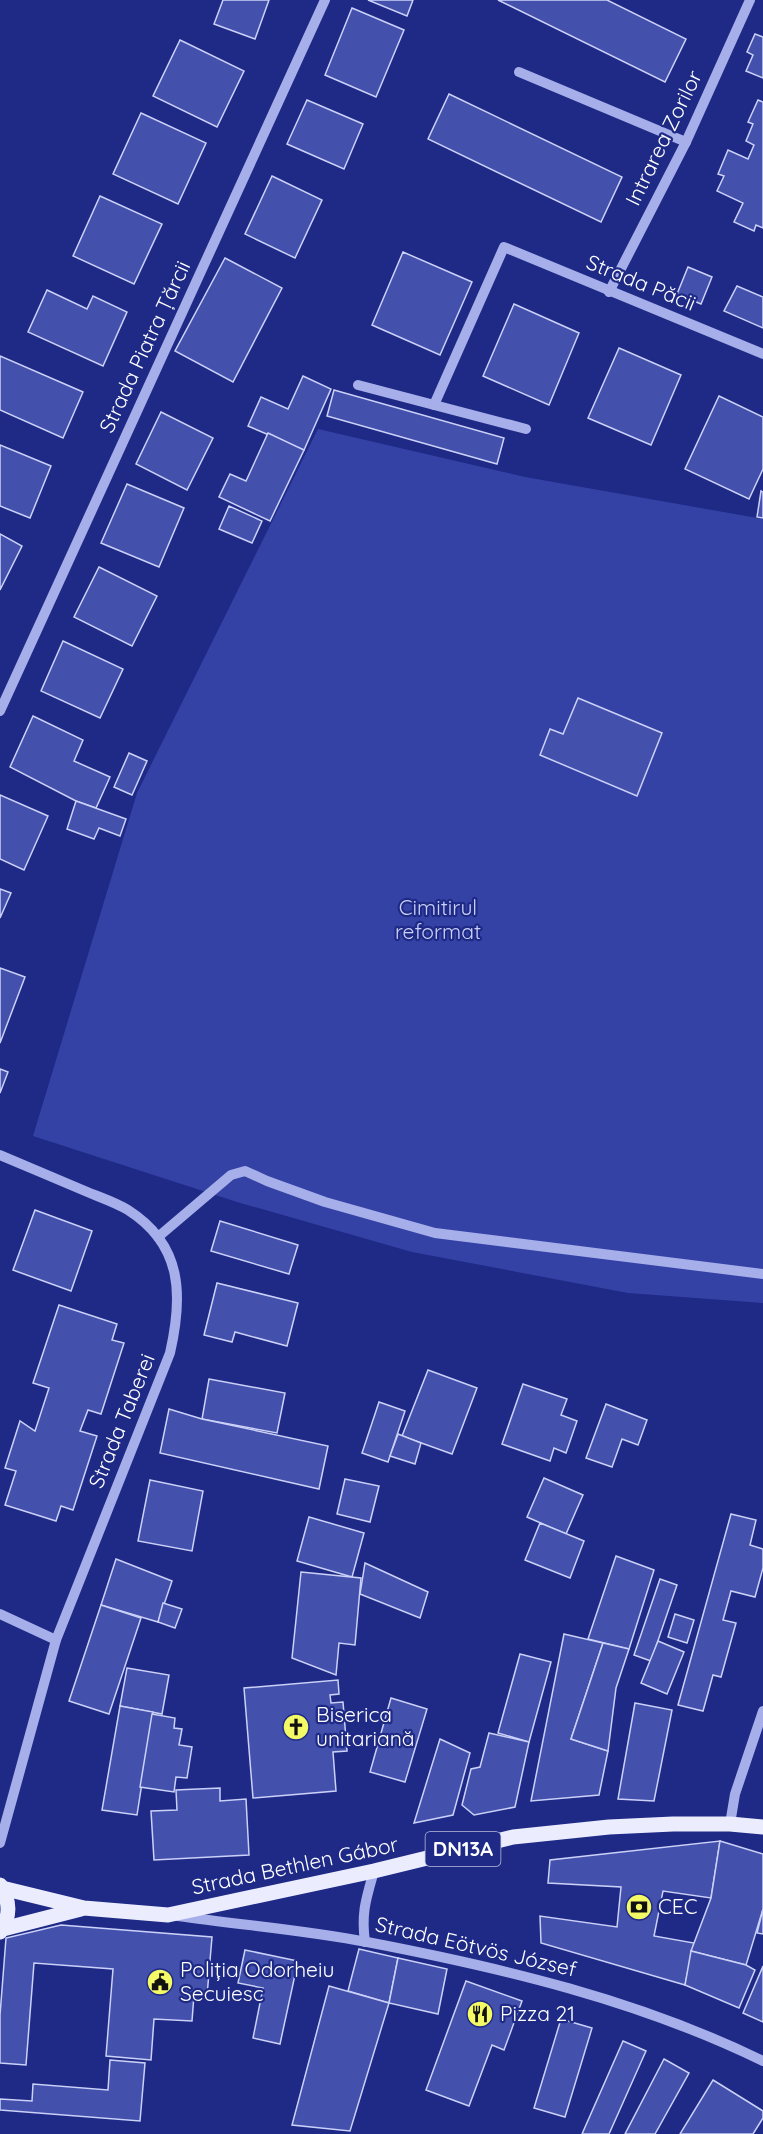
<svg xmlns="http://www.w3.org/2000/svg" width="763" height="2134" font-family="Quicksand,sans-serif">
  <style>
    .green { fill: #3542a5 }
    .building { fill: #4350ac; stroke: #cbd1f8; stroke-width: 1.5 }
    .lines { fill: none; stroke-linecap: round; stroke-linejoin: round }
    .minor { stroke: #a7afea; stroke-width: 10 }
    .major { stroke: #ebecfe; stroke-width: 15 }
    .labels { text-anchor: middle; stroke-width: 4.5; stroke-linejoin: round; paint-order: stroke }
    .shield { fill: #1e2a86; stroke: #bcbfdb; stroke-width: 1.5 }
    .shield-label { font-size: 20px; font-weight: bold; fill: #fff }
    .street-label { font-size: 21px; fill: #fff; stroke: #1e2a86 }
    .park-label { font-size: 21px; fill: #cbd1f8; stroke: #1e2a86 }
    .poi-label { font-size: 21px; fill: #fff; stroke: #1e2a86; text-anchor: start }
  </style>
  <rect width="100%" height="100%" fill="#1e2a86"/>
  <polygon class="green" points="318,429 525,477 763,519 763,1303 628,1293 412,1252 237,1202 33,1136 137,793"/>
  <g class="building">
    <polygon points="223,0 269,0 255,39 214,24"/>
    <polygon points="368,0 413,0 407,16"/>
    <polygon points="498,0 607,0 686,39 665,82"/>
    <polygon points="352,8 404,30 376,97 325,75"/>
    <polygon points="755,34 763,37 763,78 746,71 753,55 747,52"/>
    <polygon points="180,40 244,71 217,127 153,96"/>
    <polygon points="449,94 622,177 601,222 428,139"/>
    <polygon points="307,100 363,124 344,169 287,144"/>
    <polygon points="758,100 763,102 763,228 756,225 754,231 734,222 743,203 717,191 724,176 718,174 728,150 748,159 754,145 746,141 753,124 748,122"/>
    <polygon points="141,113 206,143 178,204 113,174"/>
    <polygon points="272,176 322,200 295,258 245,234"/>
    <polygon points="100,196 162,224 134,284 73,256"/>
    <polygon points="403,252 472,282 440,355 372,325"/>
    <polygon points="225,258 282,288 233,382 175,351"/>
    <polygon points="688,267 712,277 701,304 677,294"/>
    <polygon points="737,286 763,297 763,328 724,311"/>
    <polygon points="47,290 87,309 93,296 127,312 103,366 28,332"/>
    <polygon points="514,304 579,333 549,405 483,376"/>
    <polygon points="619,348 681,375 651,445 588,418"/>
    <polygon points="0,356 83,392 63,438 0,410"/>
    <polygon points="303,376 331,389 304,450 248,426 261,397 288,409"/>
    <polygon points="334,390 504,438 497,464 327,416"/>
    <polygon points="719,396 763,417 763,469 749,499 685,469"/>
    <polygon points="161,412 213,438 187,490 136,464"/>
    <polygon points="268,433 304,450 270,521 219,497 230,474 246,481"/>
    <polygon points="0,445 51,466 30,518 0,506"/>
    <polygon points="127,484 184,508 159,567 101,543"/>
    <polygon points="761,491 763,492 763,518 757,517"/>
    <polygon points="229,506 262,521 252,543 219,529"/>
    <polygon points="0,534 22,546 0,590"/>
    <polygon points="99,567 157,596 132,646 74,617"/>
    <polygon points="63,641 123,669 100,718 41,691"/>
    <polygon points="578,698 662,733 637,796 540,755 550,729 563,734"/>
    <polygon points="33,716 83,740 74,761 110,777 96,808 76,801 10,767"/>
    <polygon points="129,753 147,761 132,795 114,787"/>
    <polygon points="0,795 48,816 24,870 0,859"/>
    <polygon points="76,801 126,819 120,836 99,828 94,839 67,829"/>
    <polygon points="0,889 11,893 0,918"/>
    <polygon points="0,968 25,977 0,1043"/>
    <polygon points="0,1069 8,1072 0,1093"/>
    <polygon points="35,1210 92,1231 71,1291 13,1270"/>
    <polygon points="220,1221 298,1245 289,1274 211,1251"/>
    <polygon points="217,1283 298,1303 287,1346 235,1332 232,1342 204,1335"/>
    <polygon points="59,1305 117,1324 112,1340 124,1343 101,1414 88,1410 80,1431 97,1436 73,1510 61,1506 56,1521 5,1505 16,1471 5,1468 20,1421 35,1431 49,1388 33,1383"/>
    <polygon points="428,1370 477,1388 452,1454 402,1436"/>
    <polygon points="209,1379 285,1393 277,1433 202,1419"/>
    <polygon points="523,1384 567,1399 561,1415 577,1421 566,1453 554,1448 550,1461 502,1444"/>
    <polygon points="379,1402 405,1411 388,1462 362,1453"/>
    <polygon points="606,1404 647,1420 638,1445 622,1439 612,1467 586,1458"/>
    <polygon points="169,1409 202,1419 328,1446 319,1489 160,1453"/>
    <polygon points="398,1434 421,1443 415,1464 390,1456"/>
    <polygon points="544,1478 583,1495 566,1534 527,1517"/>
    <polygon points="345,1479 379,1486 370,1522 337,1514"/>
    <polygon points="150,1480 203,1491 192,1551 138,1541"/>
    <polygon points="731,1514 756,1520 750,1545 763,1549 763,1568 755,1597 731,1591 723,1620 736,1623 721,1677 713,1675 703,1711 678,1705"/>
    <polygon points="309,1517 364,1533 352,1577 297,1561"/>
    <polygon points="540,1523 584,1541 570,1578 525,1560"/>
    <polygon points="616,1556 654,1570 629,1649 588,1639"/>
    <polygon points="116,1559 172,1581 158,1622 101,1605"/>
    <polygon points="365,1563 428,1592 420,1618 360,1594"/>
    <polygon points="301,1572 361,1578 355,1645 339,1643 336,1675 292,1658"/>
    <polygon points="660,1579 677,1585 651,1661 634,1655"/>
    <polygon points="163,1603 182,1609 175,1628 158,1622"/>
    <polygon points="101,1605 141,1618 109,1714 69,1701"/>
    <polygon points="675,1614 694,1620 687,1643 668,1637"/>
    <polygon points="564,1634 603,1643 571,1739 608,1751 599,1795 531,1801"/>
    <polygon points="658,1641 684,1652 667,1694 641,1683"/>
    <polygon points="603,1643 629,1649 616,1688 608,1751 571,1739"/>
    <polygon points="520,1654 551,1662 529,1742 498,1733"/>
    <polygon points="127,1668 169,1675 162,1714 120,1706"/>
    <polygon points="338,1680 339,1694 330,1695 331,1703 343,1702 347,1751 333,1752 336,1791 253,1798 244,1688"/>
    <polygon points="391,1698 427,1709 405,1782 370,1772"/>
    <polygon points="635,1703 672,1710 654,1801 618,1799"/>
    <polygon points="120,1706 153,1712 137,1815 102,1810"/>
    <polygon points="152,1714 175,1718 174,1728 182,1729 179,1745 192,1747 187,1778 176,1777 174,1792 140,1787"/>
    <polygon points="489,1733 529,1742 515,1807 474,1815 462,1805 471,1769 480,1767"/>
    <polygon points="440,1739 470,1753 453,1815 414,1823"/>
    <polygon points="220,1788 220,1801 246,1799 249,1855 154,1860 151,1811 177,1810 176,1790"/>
    <polygon points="720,1841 711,1898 663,1891 654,1936 694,1943 685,1985 541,1943 540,1916 617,1927 621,1887 548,1883 550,1860"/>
    <polygon points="720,1841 763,1854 763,1909 746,1965 691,1951 711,1898"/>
    <polygon points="763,1909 763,1934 757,1933"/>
    <polygon points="61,1925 212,1937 207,1996 194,1995 192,2021 154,2019 151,2060 106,2056 113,1969 34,1963 26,2065 0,2063 0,2015 6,1938"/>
    <polygon points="359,1949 398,1958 389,2003 348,1991"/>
    <polygon points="245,1950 298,1961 280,2044 253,2038 263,1988 238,1983"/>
    <polygon points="691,1951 746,1965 755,1970 739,2008 685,1985"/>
    <polygon points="398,1958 447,1969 438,2014 389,2003"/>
    <polygon points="763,1966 763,2022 743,2013"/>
    <polygon points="466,1981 522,2001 504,2050 492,2045 469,2106 426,2090"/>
    <polygon points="329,1986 389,2003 350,2131 292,2125"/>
    <polygon points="561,2019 592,2028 565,2117 534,2108"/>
    <polygon points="623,2041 646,2051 609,2134 582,2134"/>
    <polygon points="664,2059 689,2073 655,2134 625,2134"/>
    <polygon points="110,2060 145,2063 140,2121 0,2110 0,2099 32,2101 33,2084 108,2090"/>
    <polygon points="713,2080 763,2111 763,2118 753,2134 680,2134"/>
  </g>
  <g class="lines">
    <g class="minor">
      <polyline points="519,72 686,142"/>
      <polyline points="609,292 686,142 750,0"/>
      <polyline points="358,385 526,429"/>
      <polyline points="434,405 504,247 763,354"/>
      <polyline points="0,711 325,0"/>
      <path d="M 0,1155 C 28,1167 57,1179 85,1191 C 99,1197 115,1202 128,1210 C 183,1245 183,1296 170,1353 L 56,1640 L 0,1843"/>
      <polyline points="158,1237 231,1175 245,1171 267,1181 325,1202 435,1233 763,1274"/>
      <polyline points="0,1614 56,1640"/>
      <polyline points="730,1824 735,1794 763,1711"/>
      <path d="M 178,1916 C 241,1925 305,1930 367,1942 C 503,1968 638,2000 763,2061"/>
      <path d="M 365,1942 C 361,1913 366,1899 374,1871"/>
    </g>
    <g class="major">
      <path d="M 0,1885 C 10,1900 11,1917 0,1932"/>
      <polyline points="2,1888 84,1908 168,1915 374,1871 513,1837 609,1827 673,1824 730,1824 763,1827"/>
      <polyline points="3,1929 81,1909"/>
    </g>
  </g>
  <defs>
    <symbol id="church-disc" viewBox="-11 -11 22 22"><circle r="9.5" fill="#f4f966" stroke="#1e2a86"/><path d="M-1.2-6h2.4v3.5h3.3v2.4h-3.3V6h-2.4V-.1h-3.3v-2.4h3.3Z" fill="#111"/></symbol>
    <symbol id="bank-disc" viewBox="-11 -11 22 22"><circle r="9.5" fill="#f4f966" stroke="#1e2a86"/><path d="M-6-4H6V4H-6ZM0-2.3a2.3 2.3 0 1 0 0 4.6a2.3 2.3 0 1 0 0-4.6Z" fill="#111"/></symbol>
    <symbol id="civic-disc" viewBox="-11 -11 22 22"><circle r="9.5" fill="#f4f966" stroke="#1e2a86"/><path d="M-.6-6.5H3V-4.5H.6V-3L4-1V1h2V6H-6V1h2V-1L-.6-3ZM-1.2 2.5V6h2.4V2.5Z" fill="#111"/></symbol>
    <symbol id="restaurant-disc" viewBox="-11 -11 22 22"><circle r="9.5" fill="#f4f966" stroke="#1e2a86"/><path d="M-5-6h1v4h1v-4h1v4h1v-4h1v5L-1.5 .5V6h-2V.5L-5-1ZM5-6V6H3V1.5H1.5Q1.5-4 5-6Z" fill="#111"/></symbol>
  </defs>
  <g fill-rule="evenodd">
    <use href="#church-disc" x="281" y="1712" width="30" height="30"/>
    <use href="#bank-disc" x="624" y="1892" width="30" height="30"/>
    <use href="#civic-disc" x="145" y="1967" width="30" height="30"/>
    <use href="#restaurant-disc" x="465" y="1999" width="30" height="30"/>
  </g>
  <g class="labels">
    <rect class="shield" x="425.5" y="1832" width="75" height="34" rx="4.5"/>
    <g class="shield-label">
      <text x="463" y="1856">DN13A</text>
    </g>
    <g class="street-label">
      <text transform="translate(664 138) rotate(-64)" y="7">Intrarea Zorilor</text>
      <text transform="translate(641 283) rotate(22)" y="7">Strada Păcii</text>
      <text transform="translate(145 347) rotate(-65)" y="7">Strada Piatra Țărcii</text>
      <text transform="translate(122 1421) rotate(-68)" y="7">Strada Taberei</text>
      <text transform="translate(295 1866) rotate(-12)" y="7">Strada Bethlen Gábor</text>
      <text transform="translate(476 1947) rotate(13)" y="7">Strada Eötvös József</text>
    </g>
    <g class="park-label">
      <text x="438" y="915">Cimitirul<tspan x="438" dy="24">reformat</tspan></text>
    </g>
    <g class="poi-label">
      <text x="316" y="1722">Biserica<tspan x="316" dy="24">unitariană</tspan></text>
      <text x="658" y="1914">CEC</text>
      <text x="180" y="1977">Poliția Odorheiu<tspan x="180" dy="24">Secuiesc</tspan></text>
      <text x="500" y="2021">Pizza 21</text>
    </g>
  </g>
</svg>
